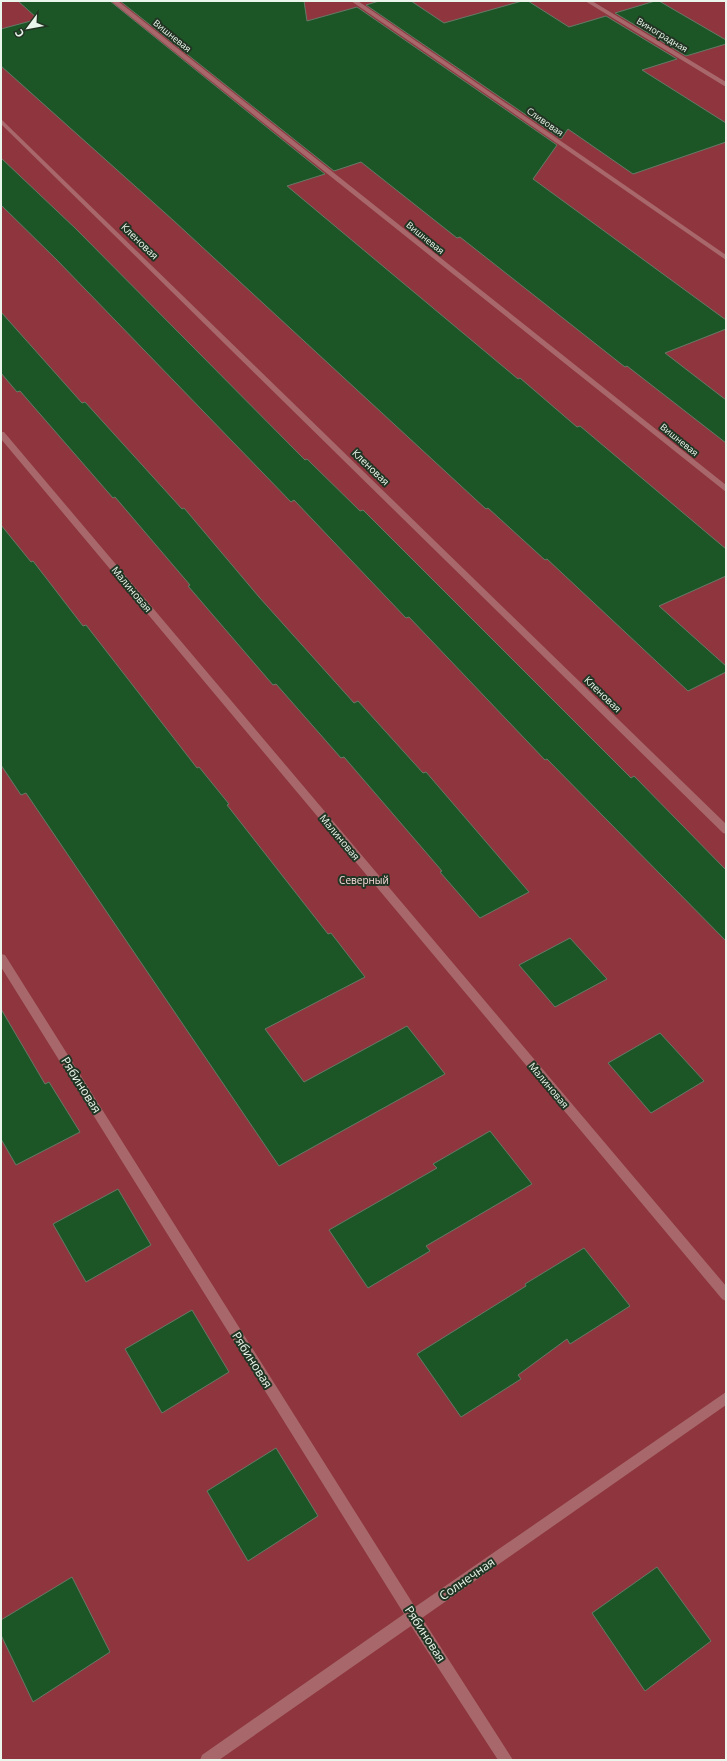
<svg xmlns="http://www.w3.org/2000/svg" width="727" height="1761" font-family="'Open Sans',sans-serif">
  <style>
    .green { fill: #8e353e }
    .building { fill: #1c5626; stroke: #667a67 }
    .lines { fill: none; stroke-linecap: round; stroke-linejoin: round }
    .minor { fill: #a8686b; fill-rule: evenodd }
    .labels { text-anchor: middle; stroke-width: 4; stroke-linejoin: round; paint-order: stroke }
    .far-street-label { font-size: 9px; fill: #eaf6eb; stroke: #223524 }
    .street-label { font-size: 10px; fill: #eaf6eb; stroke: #223524 }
    .park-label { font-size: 10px; fill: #f8dcdc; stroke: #223524 }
    .near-street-label { font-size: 12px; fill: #eaf6eb; stroke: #223524 }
  </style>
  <rect width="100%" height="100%" fill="#223524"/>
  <rect class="green" x="1" y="1" width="725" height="1759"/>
  <g class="building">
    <polygon points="18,1 110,1 325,174 287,186 518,379 520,378 577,427 580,426 726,549 726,576 659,606 726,666 726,672 688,691 547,559 545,560 488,508 486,509 174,221 1,66 1,29 38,19"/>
    <polygon points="120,1 304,1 307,21 357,7 557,145 533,179 726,320 726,329 665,353 726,400 726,443 627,366 625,367 460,237 457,238 361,162 334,171"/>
    <polygon points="379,1 411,1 444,23 522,1 528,1 569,27 606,16 677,59 642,70 726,123 726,142 633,174 568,129 561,139 366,5"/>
    <polygon points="655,1 659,1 726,40 726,44 686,56 615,13"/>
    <polygon points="1,158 75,228 305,460 307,459 360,511 363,510 631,778 634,776 726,870 726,941 547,759 545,760 409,617 406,618 294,500 291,502 56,259 1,205"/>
    <polygon points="1,312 82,403 85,402 182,509 184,508 259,597 354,703 358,701 423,773 426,772 529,892 480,918 440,872 442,871 344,757 341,758 276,684 273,685 188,586 190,585 115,497 113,498 20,391 17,392 1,373"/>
    <polygon points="1,525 31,562 33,561 83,626 86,625 197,768 199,767 229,804 227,805 328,934 331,933 365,977 265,1029 304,1082 407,1026 445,1074 279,1166 26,793 21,795 1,765"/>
    <polygon points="570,938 607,979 555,1007 519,965"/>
    <polygon points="1,1009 45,1084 49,1082 80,1132 16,1165 1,1139"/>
    <polygon points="660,1033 704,1081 651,1113 608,1063"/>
    <polygon points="490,1131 532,1184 426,1246 430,1251 368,1288 329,1230 437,1168 433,1164"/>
    <polygon points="118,1189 151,1245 86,1282 53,1224"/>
    <polygon points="584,1248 630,1306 570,1344 567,1339 518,1375 521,1379 461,1417 417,1354 526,1286 525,1284"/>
    <polygon points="192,1310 229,1372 162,1413 125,1349"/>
    <polygon points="276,1448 318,1516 248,1561 207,1491"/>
    <polygon points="657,1567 711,1641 645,1691 592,1613"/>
    <polygon points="72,1577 110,1652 33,1702 1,1635 1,1620"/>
  </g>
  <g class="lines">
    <g class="minor">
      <polygon points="111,1 118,1 726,485 726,492"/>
      <polygon points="351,1 358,1 726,255 726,260"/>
      <polygon points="585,1 592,1 726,82 726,87"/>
      <polygon points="1,119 726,824 726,834 723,833 1,124"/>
      <polygon points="1,432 4,432 726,1286 726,1301 722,1299 1,439"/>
      <polygon points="1,954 5,955 415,1607 726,1392 726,1405 422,1618 513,1760 498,1760 411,1626 219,1760 200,1760 202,1755 404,1614 1,967"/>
    </g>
  </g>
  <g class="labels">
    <g class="far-street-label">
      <text transform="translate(662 35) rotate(31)" y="3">Виноградная</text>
      <text transform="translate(172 36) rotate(39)" y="3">Вишневая</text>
      <text transform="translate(545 122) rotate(35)" y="3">Сливовая</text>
      <text transform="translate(425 238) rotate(39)" y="3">Вишневая</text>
      <text transform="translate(679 440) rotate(39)" y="3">Вишневая</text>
    </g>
    <g class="street-label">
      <text transform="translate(140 241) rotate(44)" y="4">Кленовая</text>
      <text transform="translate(371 467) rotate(44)" y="4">Кленовая</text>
      <text transform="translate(132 589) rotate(50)" y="4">Малиновая</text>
      <text transform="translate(603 694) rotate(44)" y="4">Кленовая</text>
      <text transform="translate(340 837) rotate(50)" y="4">Малиновая</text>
      <text transform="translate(549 1085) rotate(50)" y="4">Малиновая</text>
    </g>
    <g class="park-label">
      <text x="364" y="884">Северный</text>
    </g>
    <g class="near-street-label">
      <text transform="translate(81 1085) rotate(58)" y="4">Рябиновая</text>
      <text transform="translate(252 1360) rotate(58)" y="4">Рябиновая</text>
      <text transform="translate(467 1579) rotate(-35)" y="4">Солнечная</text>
      <text transform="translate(425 1634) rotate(57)" y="4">Рябиновая</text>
    </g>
  </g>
  <rect width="727" height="1761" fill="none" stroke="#eaf6eb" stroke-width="4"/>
  <g transform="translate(28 28) rotate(238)" stroke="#223524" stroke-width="3" paint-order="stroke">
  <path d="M0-3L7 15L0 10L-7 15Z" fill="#eaf6eb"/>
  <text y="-6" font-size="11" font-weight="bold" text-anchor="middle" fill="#eaf6eb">С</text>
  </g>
</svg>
